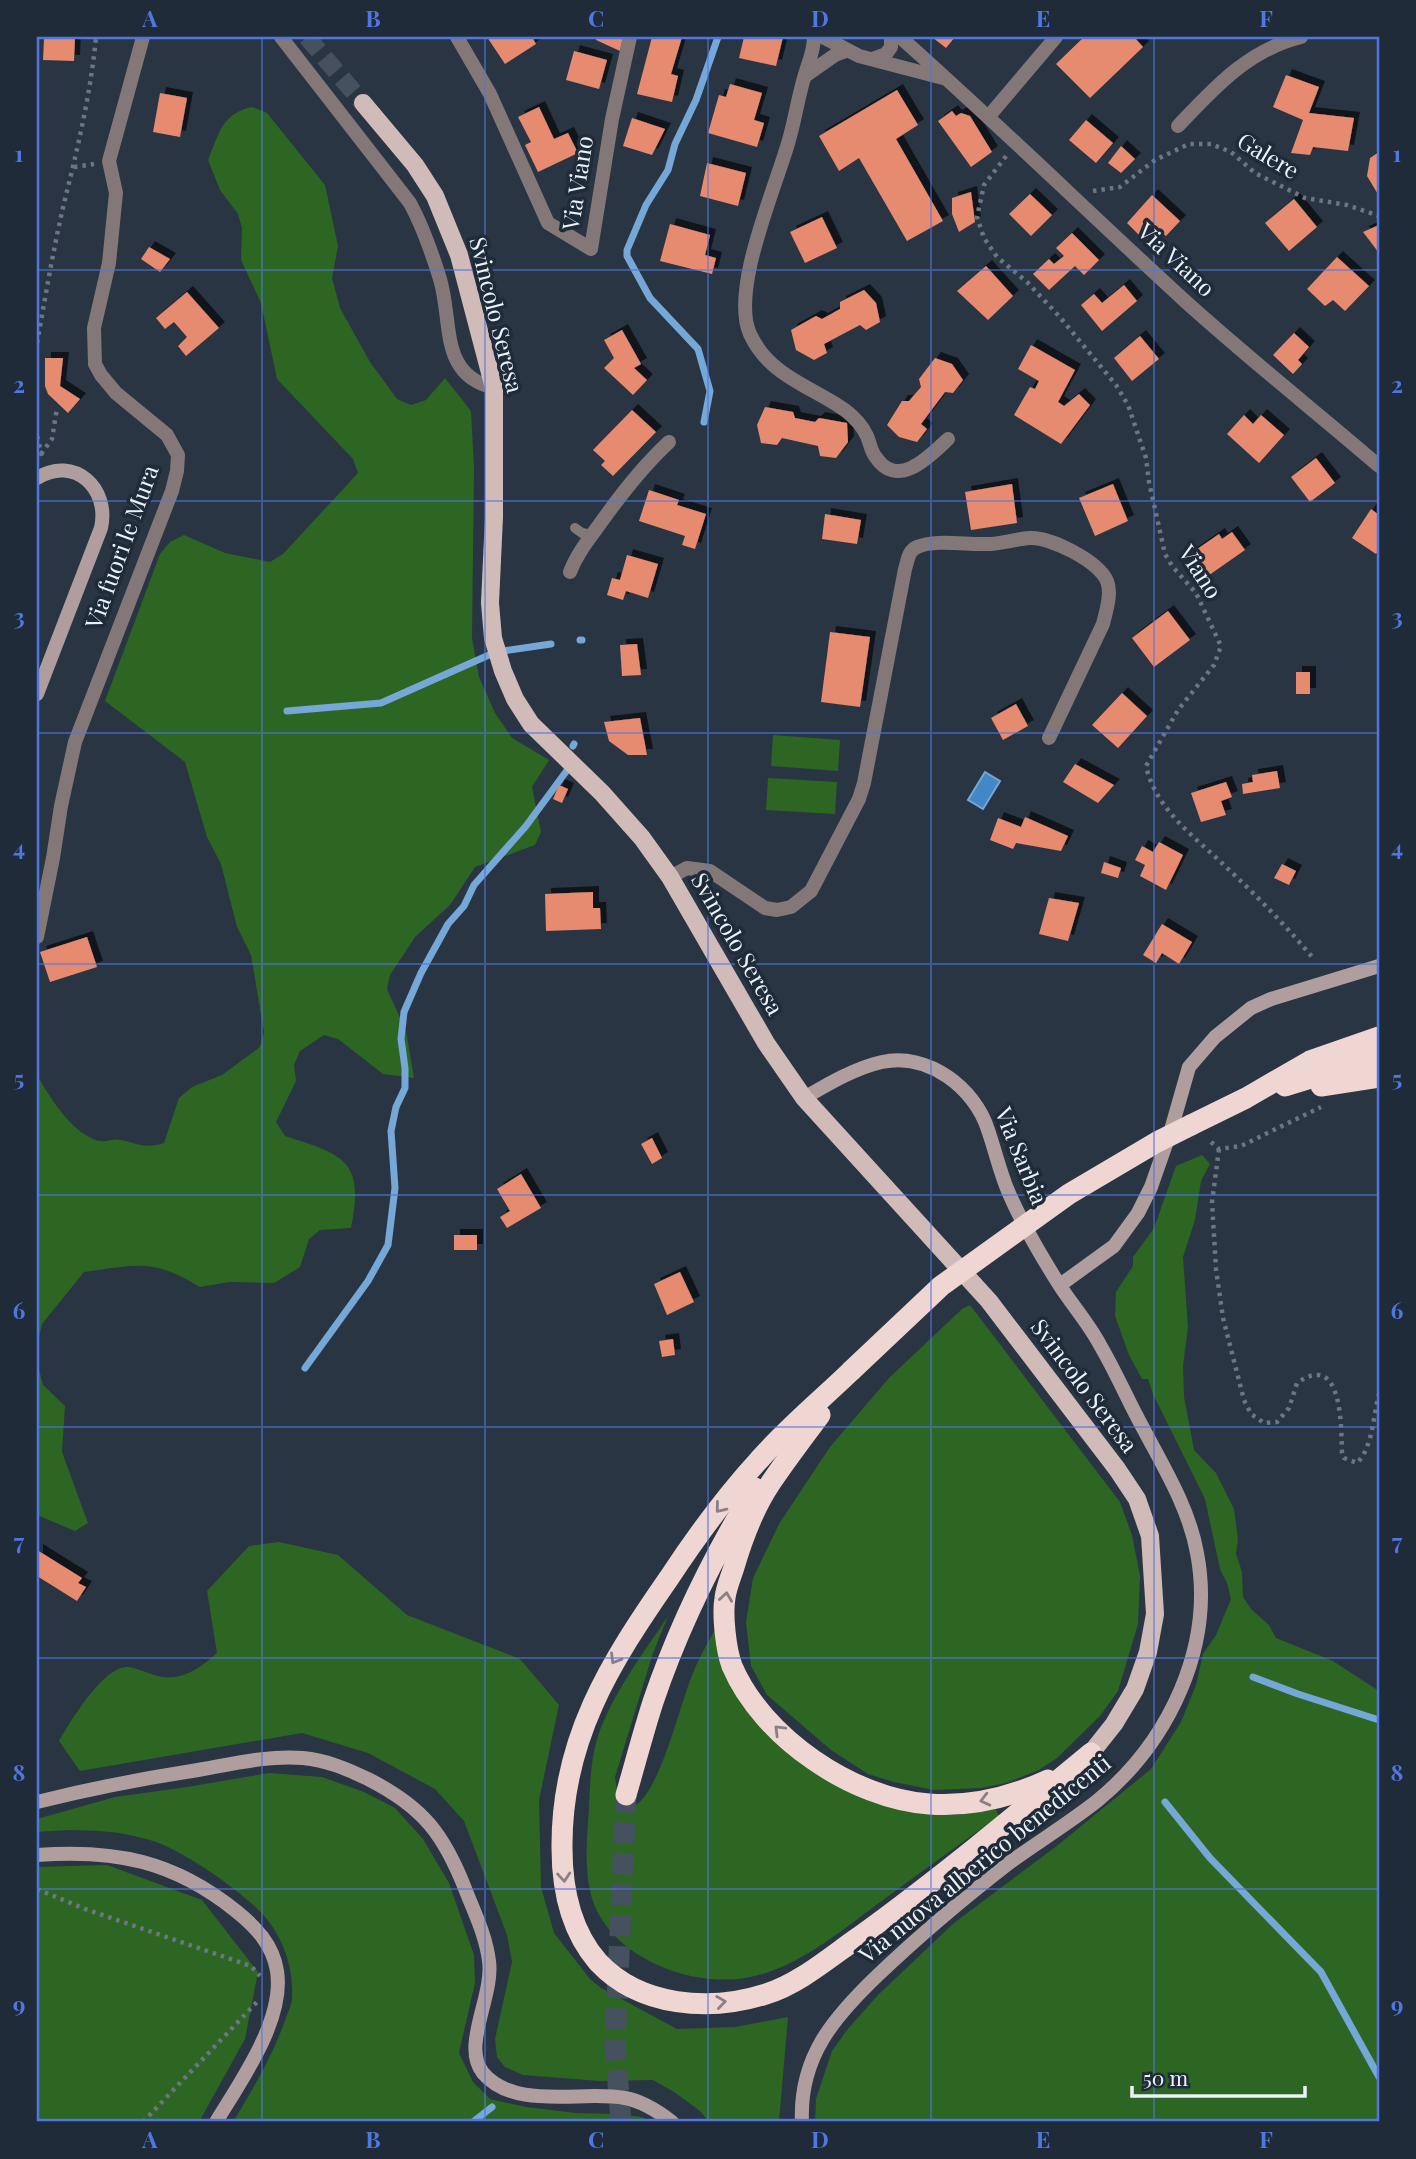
<svg xmlns="http://www.w3.org/2000/svg" width="1416" height="2159" font-family="'Playfair Display',serif">
  <style>
    .green { fill: #2c6622 }
    .water { fill: #4387c7; stroke: #75a7d7; stroke-width: 2 }
    .lines { fill: none; stroke-linecap: round; stroke-linejoin: round }
    .stream { stroke: #75a7d7; stroke-width: 7 }
    .building { fill: #e68a70; filter: url(#shadow) }
    .primary-tunnel { stroke: #46515f; stroke-width: 18; stroke-dasharray: 18 9; stroke-linecap: butt }
    .highway-tunnel { stroke: #46515f; stroke-width: 21; stroke-dasharray: 21 10; stroke-linecap: butt }
    .path { stroke: #6c7682; stroke-width: 4.5; stroke-dasharray: 3.5 5; stroke-linecap: butt }
    .lane { stroke: #837877; stroke-width: 10 }
    .street { stroke: #837877; stroke-width: 14 }
    .secondary { stroke: #af9e9d; stroke-width: 14 }
    .primary { stroke: #d1bbb9; stroke-width: 18 }
    .highway { stroke: #f0d6d3; stroke-width: 21 }
    .highway-bridge { stroke: #f0d6d3; stroke-width: 21 }
    .oneway { stroke: #888086 }
    .grid { fill: none; stroke: #5077e1; stroke-width: 2; stroke-opacity: 0.55 }
    .labels { text-anchor: middle; stroke-width: 7; stroke-linejoin: round; paint-order: stroke }
    .street-label { font-size: 23px; fill: #eaf2fb; stroke: #1f2b38 }
    .neatline { fill: none; stroke: #5077e1; stroke-width: 2.5 }
    .grid-label { font-size: 23px; text-anchor: middle; font-weight: bold; fill: #5077e1 }
  </style>
  <defs>
    <filter id="shadow"><feDropShadow dx="6" dy="-6" stdDeviation="0" flood-color="#0009"/></filter>
  </defs>
  <rect width="100%" height="100%" fill="#293543"/>
  <g class="green">
    <path d="M 252,107 L 267,113 L 325,185 L 338,246 L 332,278 L 340,308 L 370,362 L 397,399 L 411,405 L 426,400 L 445,378 L 471,411 L 474,469 L 472,638 L 479,677 L 495,713 L 512,738 L 549,760 L 532,787 L 541,832 L 535,845 L 475,867 L 450,905 L 415,937 L 390,975 L 387,989 L 406,1031 L 414,1078 L 383,1074 L 338,1039 L 324,1035 L 300,1051 L 294,1065 L 296,1081 L 276,1122 L 285,1136 C 343,1155 365,1159 351,1228 L 320,1230 L 309,1239 L 300,1267 L 274,1283 L 229,1282 L 200,1287 C 152,1258 137,1265 84,1272 L 42,1324 L 37,1346 L 37,1075 C 49,1096 73,1136 100,1141 C 107,1142 114,1138 121,1140 C 140,1144 144,1149 164,1143 L 179,1098 L 192,1087 L 222,1075 L 260,1047 L 264,1032 L 251,955 L 237,927 L 221,864 L 207,837 L 185,762 L 105,701 L 160,554 L 170,542 L 184,535 L 225,553 L 270,562 L 283,554 L 358,473 L 353,459 L 277,379 L 261,303 L 241,260 L 242,228 L 238,214 L 220,190 L 208,160 C 219,134 222,113 252,107 Z"/>
    <polygon points="773,735 840,740 838,771 771,766"/>
    <polygon points="768,778 837,782 835,814 766,810"/>
    <polygon points="1202,1155 1210,1164 1201,1181 1195,1220 1183,1257 1188,1327 1183,1366 1184,1397 1194,1450 1216,1473 1234,1509 1238,1539 1236,1554 1242,1572 1243,1597 1251,1609 1269,1625 1276,1638 1333,1661 1379,1691 1379,2122 815,2122 816,2099 832,2051 847,2030 878,1995 954,1923 1058,1845 1151,1769 1181,1722 1196,1685 1203,1654 1216,1635 1231,1599 1227,1583 1220,1569 1205,1499 1153,1394 1148,1379 1142,1379 1129,1355 1115,1316 1116,1292 1133,1266 1133,1257 1154,1228 1176,1166"/>
    <polygon points="970,1305 1120,1502 1132,1535 1140,1576 1138,1624 1118,1691 1100,1716 1057,1758 1039,1770 1006,1783 981,1788 934,1790 894,1782 868,1774 831,1750 767,1695 751,1666 746,1622 753,1578 779,1524 830,1447 889,1378 962,1309"/>
    <polygon points="37,1362 43,1385 65,1406 62,1452 88,1523 75,1531 37,1515"/>
    <path d="M 279,1542 L 338,1555 L 407,1615 L 520,1659 L 559,1705 L 539,1800 L 541,1887 L 554,1933 L 590,1979 L 601,1988 L 677,2029 L 735,2027 L 788,2017 L 779,2122 L 709,2122 L 700,2111 L 674,2092 L 653,2080 L 599,2081 L 523,2075 L 505,2067 L 497,2057 L 495,2039 L 512,1962 L 507,1935 L 464,1821 L 435,1789 L 368,1753 L 302,1733 L 80,1771 L 59,1741 C 71,1721 103,1666 128,1667 C 137,1668 147,1673 154,1675 C 180,1683 199,1669 217,1653 L 207,1591 L 249,1546 Z"/>
    <path d="M 668,1616 L 653,1653 L 615,1777 C 617,1791 618,1805 635,1806 C 662,1787 679,1706 693,1673 C 700,1655 711,1638 720,1620 L 730,1684 L 742,1705 L 757,1723 L 917,1812 L 958,1815 L 996,1809 L 999,1816 C 960,1844 921,1872 883,1900 C 842,1930 796,1970 745,1978 C 690,1987 615,1958 594,1904 C 583,1876 587,1837 589,1809 C 590,1781 591,1751 602,1725 C 618,1686 645,1651 668,1616 Z"/>
    <path d="M 269,1773 L 322,1777 L 364,1792 L 395,1808 L 423,1839 L 449,1883 L 474,1955 L 475,1983 L 459,2053 L 473,2082 L 490,2099 L 526,2107 L 576,2113 L 616,2114 L 642,2117 L 651,2122 L 233,2122 C 253,2089 273,2055 286,2018 C 288,2012 292,2004 292,1998 C 294,1970 284,1940 266,1918 C 246,1894 183,1850 153,1841 C 115,1829 76,1829 37,1832 L 37,1819 L 115,1797 L 187,1787 Z"/>
    <polygon points="107,1865 202,1900 258,1972 245,2039 199,2122 37,2122 37,1867"/>
  </g>
  <polygon class="water" points="985,772 1000,781 983,809 968,800"/>
  <g class="lines">
    <g class="stream">
      <polyline points="704,422 710,391 698,349 650,298 627,256 627,250 646,205 668,170 675,144 696,100 718,37"/>
      <polyline points="580,640 582,640"/>
      <polyline points="503,651 551,644"/>
      <polyline points="287,711 381,703 489,655"/>
      <polyline points="573,746 574,744"/>
      <polyline points="305,1368 368,1281 388,1245 395,1188 391,1131 396,1107 405,1088 405,1068 401,1039 404,1012 421,973 448,924 464,906 474,885 526,826 568,769"/>
      <polyline points="1253,1677 1298,1694 1379,1720"/>
      <polyline points="1165,1802 1210,1858 1321,1972 1379,2077"/>
      <polyline points="473,2122 492,2107"/>
    </g>
  </g>
  <g class="building">
    <polygon points="37,37 75,37 74,61 43,60 44,39 37,39"/>
    <polygon points="487,37 532,37 536,44 505,64"/>
    <polygon points="596,37 623,37 620,51 596,40"/>
    <polygon points="652,37 682,37 671,74 678,76 672,102 637,94"/>
    <polygon points="744,37 783,37 776,66 739,58"/>
    <polygon points="932,37 955,37 946,48"/>
    <polygon points="1084,37 1134,37 1143,47 1090,98 1056,64"/>
    <polygon points="574,51 607,60 599,89 566,80"/>
    <polygon points="1286,75 1319,87 1309,113 1354,118 1348,151 1313,147 1310,155 1291,153 1303,120 1273,107"/>
    <polygon points="730,84 762,93 754,120 764,123 757,147 708,133 719,95 726,97"/>
    <polygon points="897,90 918,125 896,139 943,221 907,241 859,158 839,171 819,136"/>
    <polygon points="160,93 187,98 180,137 153,132"/>
    <polygon points="539,107 554,139 568,133 578,153 538,172 525,145 531,142 518,117"/>
    <polygon points="952,111 956,116 961,113 970,116 992,152 971,167 938,121"/>
    <polygon points="632,118 665,129 652,155 623,146"/>
    <polygon points="1086,120 1113,143 1096,163 1069,140"/>
    <polygon points="1121,146 1135,159 1121,173 1108,163"/>
    <polygon points="1379,152 1379,196 1367,176 1370,158"/>
    <polygon points="707,163 746,173 738,206 700,196"/>
    <polygon points="971,192 975,222 959,232 952,214 952,198"/>
    <polygon points="1030,194 1052,215 1031,236 1009,214"/>
    <polygon points="1152,195 1180,221 1166,236 1159,231 1147,243 1127,223"/>
    <polygon points="1294,199 1317,227 1289,251 1265,223"/>
    <polygon points="822,217 837,248 805,263 790,232"/>
    <polygon points="670,224 710,235 705,255 716,258 712,274 660,261"/>
    <polygon points="1379,225 1379,253 1363,232"/>
    <polygon points="1072,233 1099,260 1084,275 1075,266 1049,290 1033,274 1049,259 1054,264 1064,256 1056,248"/>
    <polygon points="149,247 170,259 160,272 141,259"/>
    <polygon points="1337,257 1369,286 1345,311 1333,300 1325,306 1307,289"/>
    <polygon points="986,266 1013,296 988,320 957,291"/>
    <polygon points="1124,285 1137,301 1102,331 1081,305 1094,294 1102,303"/>
    <polygon points="864,290 876,303 880,322 866,330 860,325 824,344 827,353 814,360 796,350 791,330 816,316 822,319 840,309 840,302"/>
    <polygon points="187,292 219,328 186,356 178,346 187,337 174,322 165,329 156,318"/>
    <polygon points="622,330 641,364 634,368 647,380 633,395 604,368 614,358 604,340"/>
    <polygon points="1294,333 1309,347 1298,360 1302,364 1293,374 1273,355"/>
    <polygon points="1140,336 1159,359 1132,381 1114,358"/>
    <polygon points="1031,345 1075,370 1058,402 1064,406 1079,394 1090,405 1061,444 1014,415 1030,387 1035,389 1039,381 1018,369"/>
    <polygon points="45,358 63,358 60,386 80,399 68,413 48,394 45,386"/>
    <polygon points="935,358 952,364 963,380 953,393 945,392 921,424 927,429 917,442 899,437 887,425 902,401 909,401 921,387 919,379"/>
    <polygon points="765,407 793,412 795,418 815,422 819,418 847,423 848,442 836,458 820,456 818,446 782,438 777,445 761,443 757,425"/>
    <polygon points="632,410 656,432 613,476 601,465 605,461 593,450"/>
    <polygon points="1244,415 1253,424 1261,415 1284,435 1259,463 1227,434"/>
    <polygon points="1316,458 1335,483 1310,502 1291,477"/>
    <polygon points="1012,484 1017,523 971,530 965,492"/>
    <polygon points="1113,484 1128,521 1095,536 1079,498"/>
    <polygon points="649,490 679,500 677,505 706,514 695,549 682,545 685,536 639,521"/>
    <polygon points="1371,509 1379,515 1379,550 1376,554 1352,538"/>
    <polygon points="825,514 861,520 857,544 822,539"/>
    <polygon points="1232,532 1245,550 1205,578 1190,554 1219,534 1222,539"/>
    <polygon points="627,555 658,564 648,598 626,591 623,600 607,595 612,578 620,580"/>
    <polygon points="1168,611 1190,640 1154,667 1132,638"/>
    <polygon points="830,632 870,637 860,707 821,702"/>
    <polygon points="637,644 641,675 622,676 620,645"/>
    <rect x="1296" y="672" width="14" height="22"/>
    <polygon points="1122,693 1147,716 1118,748 1092,725"/>
    <polygon points="1016,704 1028,726 1003,740 991,718"/>
    <polygon points="640,718 647,755 628,755 609,741 604,722"/>
    <polygon points="1075,764 1114,785 1098,803 1063,782"/>
    <polygon points="1277,771 1280,788 1243,794 1242,784 1253,782 1252,775"/>
    <polygon points="1226,782 1232,797 1221,801 1226,815 1201,822 1191,793"/>
    <polygon points="559,785 568,789 562,803 553,799"/>
    <polygon points="1025,817 1068,836 1061,851 1016,843 1013,849 990,840 998,818 1021,827"/>
    <polygon points="1159,842 1183,855 1166,890 1140,876 1145,865 1135,860 1142,846 1153,852"/>
    <polygon points="1104,862 1121,868 1118,878 1101,873"/>
    <polygon points="1282,864 1296,871 1289,885 1274,878"/>
    <polygon points="593,892 593,908 600,908 601,929 546,931 545,894"/>
    <polygon points="1049,898 1079,903 1068,941 1039,934"/>
    <polygon points="1162,924 1192,942 1179,964 1162,953 1156,963 1143,955"/>
    <polygon points="87,937 97,967 50,982 40,952"/>
    <polygon points="652,1138 662,1158 652,1164 641,1144"/>
    <polygon points="521,1174 541,1208 507,1228 500,1217 510,1211 497,1189"/>
    <rect x="454" y="1235" width="23" height="15"/>
    <polygon points="680,1272 694,1302 667,1315 654,1284"/>
    <polygon points="673,1339 675,1355 662,1357 659,1341"/>
    <polygon points="37,1550 82,1578 78,1583 86,1587 77,1601 37,1576"/>
  </g>
  <g class="lines">
    <polyline class="primary-tunnel" points="307,37 363,103"/>
    <polyline class="highway-tunnel" points="621,2122 615,2045 626,1795"/>
    <g class="path">
      <path d="M 1006,156 L 984,185 L 977,217 L 984,238 L 997,257 L 1027,282 L 1059,316 L 1116,385 L 1128,405 L 1146,458 L 1149,482 L 1165,554 L 1172,566 L 1196,593 L 1221,646 L 1214,665 L 1178,710 L 1146,766 C 1156,810 1195,837 1226,867 C 1256,895 1286,926 1313,958"/>
      <polyline points="74,167 94,164"/>
      <polyline points="1093,191 1120,187 1155,160 1189,144 1211,144 1231,152 1255,173 1305,198 1347,205 1379,216"/>
      <path d="M 37,343 C 46,294 54,244 66,195 C 79,143 91,90 96,37"/>
      <polyline points="37,436 42,456"/>
      <polyline points="41,454 52,439 57,408"/>
      <polyline points="1211,1142 1219,1149 1241,1146 1321,1107"/>
      <path d="M 1219,1149 L 1212,1202 L 1216,1269 L 1223,1318 L 1244,1400 L 1251,1414 L 1264,1423 L 1277,1422 L 1289,1408 L 1297,1383 C 1343,1350 1341,1427 1342,1453 L 1344,1458 L 1357,1463 C 1373,1447 1373,1416 1379,1394"/>
      <polyline points="37,1889 85,1909 251,1966 260,1976"/>
      <polyline points="143,2122 257,2002"/>
    </g>
    <polyline class="lane" points="575,528 582,533 591,535"/>
    <g class="street">
      <path d="M 281,37 L 410,203 C 423,227 432,253 440,279 C 453,323 439,375 494,388"/>
      <polyline points="457,37 490,94 548,223 591,249 612,119 630,37"/>
      <path d="M 814,37 C 814,52 808,63 804,78 C 798,98 795,119 789,140 C 776,187 730,290 750,334 C 776,391 846,391 867,436 C 870,443 871,451 875,456 C 897,491 930,456 948,439"/>
      <polyline points="823,37 859,56 943,78"/>
      <path d="M 900,37 C 997,123 1089,213 1185,301 C 1248,358 1315,411 1379,466"/>
      <polyline points="872,59 886,54 891,47 891,37"/>
      <polyline points="805,76 835,55 846,51"/>
      <polyline points="989,116 1056,37"/>
      <path d="M 1178,126 C 1214,88 1248,50 1301,37"/>
      <path d="M 570,572 C 577,553 590,538 602,521 C 622,493 643,466 669,442"/>
      <path d="M 670,877 L 687,868 L 710,871 L 765,908 L 777,910 L 791,907 L 811,891 L 859,799 L 864,783 L 905,569 C 908,560 908,551 917,547 C 935,539 967,545 987,544 C 1001,544 1015,539 1030,538 C 1051,537 1098,561 1107,581 C 1112,594 1106,611 1103,624 L 1049,738"/>
      <polyline points="37,937 53,858 61,806 75,742 172,491 177,471 178,455 167,435 116,393 101,375 95,364 94,328 109,263 116,193 109,161 143,37"/>
    </g>
    <g class="secondary">
      <path d="M 37,478 C 74,455 110,488 101,528 L 37,694"/>
      <polyline points="1060,1285 1114,1246 1138,1213 1151,1187 1171,1130 1189,1067 1215,1037 1251,1008 1271,999 1379,966"/>
      <path d="M 37,1802 C 89,1789 140,1779 192,1771 C 228,1765 266,1755 303,1758 C 326,1760 347,1769 368,1779 C 423,1807 444,1834 466,1891 C 475,1914 486,1936 489,1961 C 494,1996 461,2046 483,2073 C 515,2111 583,2090 625,2098 C 642,2101 659,2112 672,2122"/>
      <path d="M 37,1855 C 115,1849 174,1861 236,1911 C 256,1927 273,1945 277,1971 C 285,2020 240,2082 216,2122"/>
      <path d="M 802,2122 C 799,2057 834,2017 878,1975 C 920,1935 964,1898 1009,1863 C 1038,1842 1069,1823 1097,1801 C 1169,1742 1215,1646 1197,1553 C 1189,1508 1164,1468 1143,1428 C 1128,1401 1116,1372 1100,1345 C 1089,1324 1073,1306 1060,1286 C 1041,1256 1022,1224 1008,1191 C 1000,1172 995,1150 988,1130 C 975,1088 928,1052 882,1062 C 855,1068 828,1084 804,1098"/>
    </g>
    <polyline class="primary" points="363,103 415,165 435,196 459,255 494,388 494,517 490,603 493,638 503,671 515,699 531,724 602,793 642,838 670,877 766,1043 804,1098 989,1301 1117,1469 1137,1499 1150,1536 1155,1614 1148,1652 1135,1689 1114,1724 1091,1753"/>
    <g class="highway">
      <polyline points="1285,1086 1379,1057"/>
      <polyline points="1321,1086 1379,1077"/>
      <polyline points="1191,1125 1246,1098 1310,1061 1379,1037"/>
      <path d="M 851,1371 C 821,1400 787,1428 759,1460 C 726,1496 696,1537 669,1578 C 610,1663 561,1740 562,1848 C 562,1888 571,1931 598,1962 C 640,2007 710,2012 766,1994 C 799,1984 830,1957 859,1937 C 939,1879 1015,1816 1091,1753"/>
      <path d="M 820,1415 C 803,1438 786,1460 770,1484 C 754,1508 742,1540 734,1567 C 731,1577 726,1588 725,1598 C 722,1615 726,1650 732,1666 C 762,1737 853,1799 929,1804 C 970,1807 1011,1797 1048,1780"/>
      <path d="M 626,1795 C 635,1764 643,1733 653,1702 C 678,1628 714,1555 755,1488"/>
    </g>
    <polyline class="highway-bridge" points="851,1371 941,1286 1069,1194 1157,1142 1191,1125"/>
  </g>
  <defs><path id="oneway-chevron" d="M-2-3.5L2.5 0L-2 3.5" fill="none" stroke-width="1.6" stroke-linecap="round" stroke-linejoin="round" transform="scale(1.75)"/></defs>
  <g class="oneway">
    <use href="#oneway-chevron" transform="translate(720 1508) rotate(129)"/>
    <use href="#oneway-chevron" transform="translate(726 1597) rotate(-82)"/>
    <use href="#oneway-chevron" transform="translate(615 1659) rotate(121)"/>
    <use href="#oneway-chevron" transform="translate(779 1730) rotate(-135)"/>
    <use href="#oneway-chevron" transform="translate(985 1800) rotate(166)"/>
    <use href="#oneway-chevron" transform="translate(564 1877) rotate(85)"/>
    <use href="#oneway-chevron" transform="translate(721 2002) rotate(-8)"/>
  </g>
  <path class="grid" d="M 262,37 L 262,2122M 485,37 L 485,2122M 708,37 L 708,2122M 931,37 L 931,2122M 1154,37 L 1154,2122M 37,270 L 1379,270M 37,501 L 1379,501M 37,733 L 1379,733M 37,964 L 1379,964M 37,1195 L 1379,1195M 37,1427 L 1379,1427M 37,1658 L 1379,1658M 37,1889 L 1379,1889"/>
  <g class="labels">
    <g class="street-label">
      <text transform="translate(1268 156) rotate(31)" y="8">Galere</text>
      <text transform="translate(578 183) rotate(-81)" y="8">Via Viano</text>
      <text transform="translate(1176 260) rotate(43)" y="8">Via Viano</text>
      <text transform="translate(496 315) rotate(76)" y="8">Svincolo Seresa</text>
      <text transform="translate(122 547) rotate(-70)" y="8">Via fuori le Mura</text>
      <text transform="translate(1200 572) rotate(57)" y="8">Viano</text>
      <text transform="translate(737 944) rotate(60)" y="8">Svincolo Seresa</text>
      <text transform="translate(1021 1156) rotate(68)" y="8">Via Sarbia</text>
      <text transform="translate(1084 1386) rotate(53)" y="8">Svincolo Seresa</text>
      <text transform="translate(985 1859) rotate(-39)" y="8">Via nuova alberico benedicenti</text>
    </g>
  </g>
  <rect width="1416" height="2159" fill="none" stroke="#1f2b38" stroke-width="77"/>
  <path d="M1132 2086v10h173v-10" fill="none" stroke="#eaf2fb" stroke-width="3.5"/>
  <text x="1143" y="2086" font-size="21" fill="#eaf2fb" stroke="#1f2b38" stroke-width="5" paint-order="stroke">50 m</text>
  <rect x="38" y="38" width="1340" height="2082" class="neatline"/>
  <g class="grid-label">
    <text x="150" y="27">A</text>
    <text x="373" y="27">B</text>
    <text x="596" y="27">C</text>
    <text x="820" y="27">D</text>
    <text x="1043" y="27">E</text>
    <text x="1266" y="27">F</text>
    <text x="19" y="162">1</text>
    <text x="1397" y="162">1</text>
    <text x="19" y="393">2</text>
    <text x="1397" y="393">2</text>
    <text x="19" y="625">3</text>
    <text x="1397" y="625">3</text>
    <text x="19" y="856">4</text>
    <text x="1397" y="856">4</text>
    <text x="19" y="1087">5</text>
    <text x="1397" y="1087">5</text>
    <text x="19" y="1319">6</text>
    <text x="1397" y="1319">6</text>
    <text x="19" y="1550">7</text>
    <text x="1397" y="1550">7</text>
    <text x="19" y="1781">8</text>
    <text x="1397" y="1781">8</text>
    <text x="19" y="2013">9</text>
    <text x="1397" y="2013">9</text>
    <text x="150" y="2148">A</text>
    <text x="373" y="2148">B</text>
    <text x="596" y="2148">C</text>
    <text x="820" y="2148">D</text>
    <text x="1043" y="2148">E</text>
    <text x="1266" y="2148">F</text>
  </g>
</svg>
